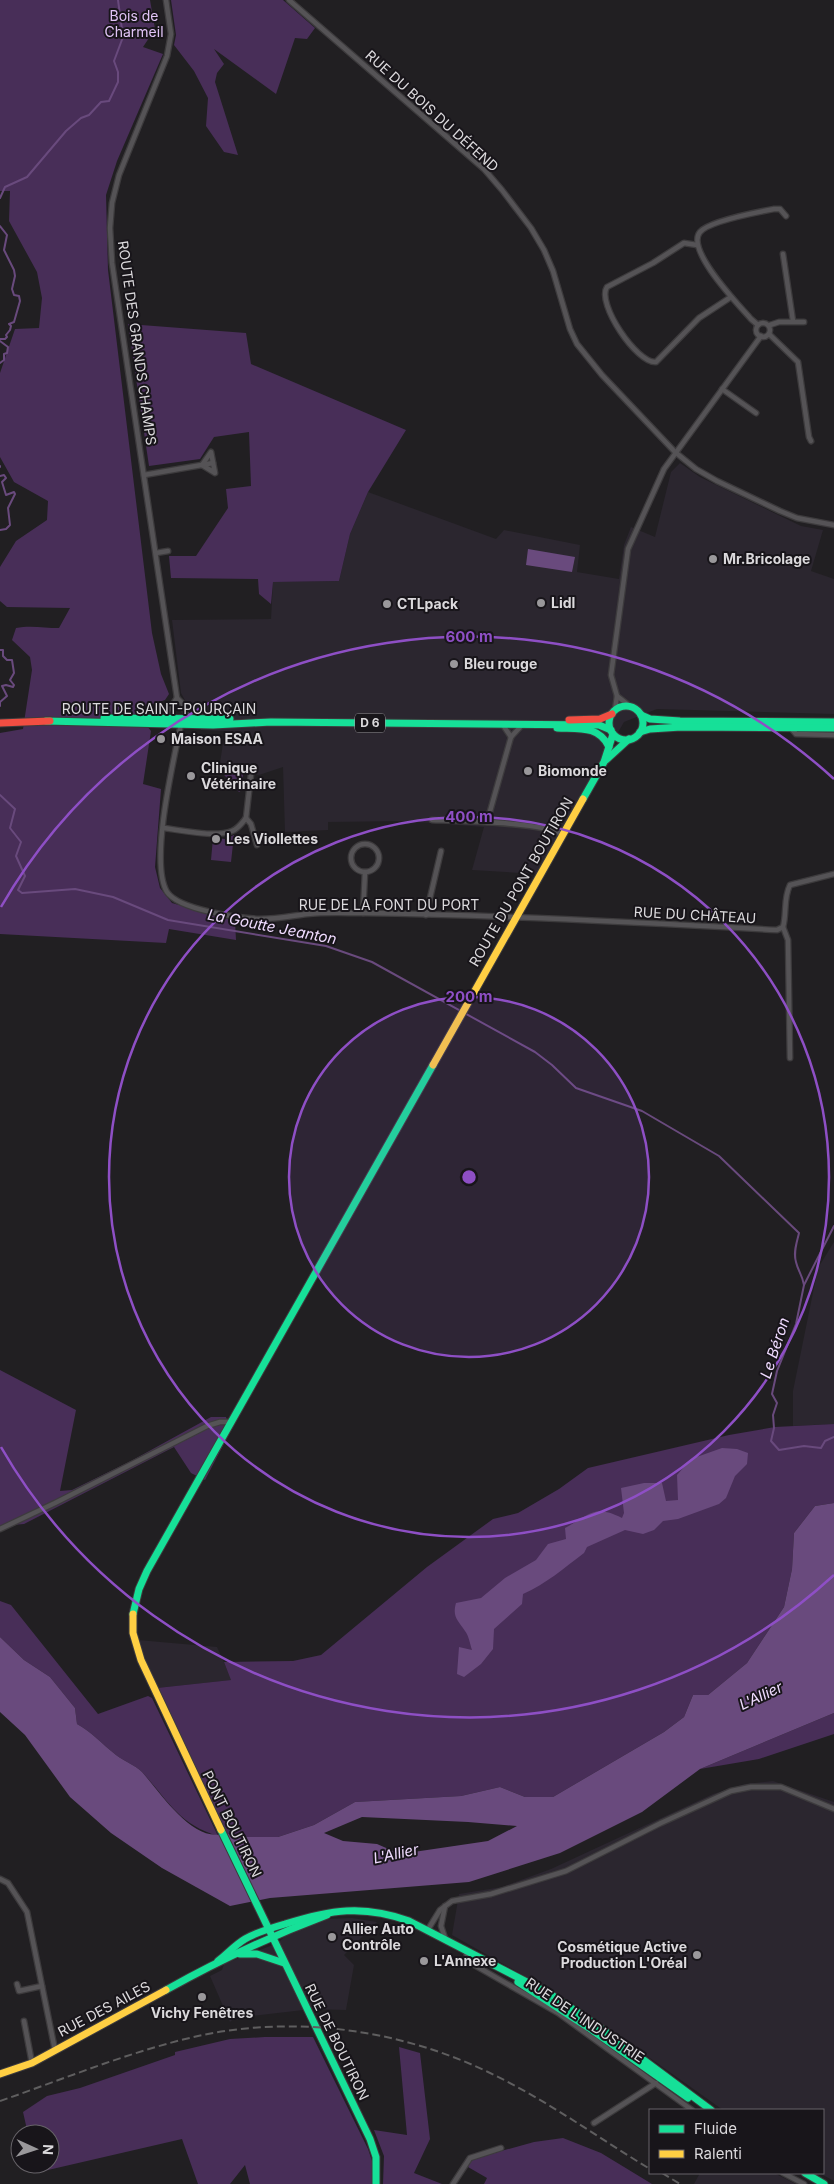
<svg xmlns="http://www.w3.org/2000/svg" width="834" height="2184" font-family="Inter,sans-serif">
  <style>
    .built { fill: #2b262f }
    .green { fill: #482e58 }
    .water { fill: #694a7d; fill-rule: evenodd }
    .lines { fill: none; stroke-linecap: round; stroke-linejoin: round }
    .stream { stroke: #694a7d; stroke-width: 2 }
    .street-casing { stroke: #3d3b3d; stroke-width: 7 }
    .fast-casing { stroke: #3d3b3d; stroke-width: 9 }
    .slow-casing { stroke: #3d3b3d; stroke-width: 9 }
    .jam-casing { stroke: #3d3b3d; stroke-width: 9 }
    .street { stroke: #555356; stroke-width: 4.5 }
    .fast { stroke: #16e098; stroke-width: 7 }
    .slow { stroke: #ffcf43; stroke-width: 7 }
    .jam { stroke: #f24e42; stroke-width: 7 }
    .rail { stroke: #5f5e5f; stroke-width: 2; stroke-dasharray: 8 4; stroke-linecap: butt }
    .ring { fill: none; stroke: #8e4fc5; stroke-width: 2.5 }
    .poi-dot { fill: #9a989b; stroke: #18151a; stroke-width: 2 }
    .labels { text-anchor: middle; stroke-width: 4; stroke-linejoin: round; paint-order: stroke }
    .shield { fill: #18151a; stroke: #a09ea2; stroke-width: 1 }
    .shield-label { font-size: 12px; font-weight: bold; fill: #dbd9dc }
    .park-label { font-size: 14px; fill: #e1c4f7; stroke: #18151a }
    .street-label { font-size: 14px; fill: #dbd9dc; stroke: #18151a }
    .poi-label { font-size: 14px; font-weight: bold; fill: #dbd9dc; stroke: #18151a; text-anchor: start }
    .water-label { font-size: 15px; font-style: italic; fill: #efdbfe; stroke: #18151a }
    .centre { fill: #8e4fc5; stroke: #18151a; stroke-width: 2.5 }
    .ring-label { font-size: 15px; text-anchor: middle; font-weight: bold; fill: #8e4fc5; stroke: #18151a; stroke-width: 4; stroke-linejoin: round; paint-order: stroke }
  </style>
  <rect width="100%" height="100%" fill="#211f22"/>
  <g class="built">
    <polygon points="680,463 700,477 801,526 823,530 811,571 834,579 834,714 657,709 624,722 537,874 472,870 484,827 406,821 328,822 328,830 285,832 283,767 259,775 219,769 225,731 201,730 181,693 172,620 271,619 273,582 339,581 350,534 368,492 496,539 504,530 580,545 577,572 619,579 624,545 631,527 655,537 671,472"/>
    <polygon points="834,1242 834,1424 793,1426 793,1391 818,1268"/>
    <polygon points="138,1640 217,1647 232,1680 157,1688"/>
    <polygon points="773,1781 834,1802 834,2181 819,2173 823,2173 823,2110 723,2110 571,2002 452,1935 459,1894 502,1887 551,1869 713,1794 745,1784"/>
    <polygon points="352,1918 377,1922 344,1955 354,1965 346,2010 312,2009 234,2018 230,2022 210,1976 222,1970 224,1964 278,1943 289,1932 325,1919"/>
    <polygon points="700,2173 774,2173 796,2184 694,2184"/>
  </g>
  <g class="green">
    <path d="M 0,0 L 150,0 L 155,29 L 143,47 L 163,54 L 117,161 L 106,195 L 108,270 L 152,633 L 161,674 L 169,694 L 165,700 L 134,710 L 151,731 L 143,784 L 161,789 L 155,867 L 160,888 L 172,903 L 235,921 L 236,940 L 169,929 L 166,943 L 0,934 L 0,733 L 23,729 L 32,670 L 30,657 L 12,640 L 16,628 C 30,625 45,628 59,628 L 70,608 L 7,607 L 0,601 L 0,567 L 16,541 L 47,520 L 48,501 L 14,482 L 0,457 L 0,373 L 15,329 L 39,328 L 42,298 L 37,272 L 9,221 L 10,191 L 0,191 Z"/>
    <polygon points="171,0 283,0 315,28 307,39 295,38 276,94 214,49 224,64 217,73 215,82 238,155 224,152 206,126 208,98 194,71 174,45 176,35"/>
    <polygon points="128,324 246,333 251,364 406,430 368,492 350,534 339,581 273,582 271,604 259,594 258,579 171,578 169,556 196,556 228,508 226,489 251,486 249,432 214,437 200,459 149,466"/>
    <polygon points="219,769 243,773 242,790 239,792"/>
    <polygon points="234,835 231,862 211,860 213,838 225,839"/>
    <polygon points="0,1370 76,1410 60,1491 72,1490 131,1461 211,1417 226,1417 230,1432 205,1480 191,1473 174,1447 24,1524 0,1526"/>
    <polygon points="834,1424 834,1503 815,1506 794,1533 792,1569 784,1607 747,1663 708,1695 693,1695 684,1717 664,1732 553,1797 525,1797 500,1787 461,1796 355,1802 314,1825 278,1837 239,1837 225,1833 157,1688 231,1680 224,1662 293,1661 321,1655 427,1567 493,1519 518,1513 559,1489 588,1468 729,1435 775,1427"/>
    <path d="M 0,1601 L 11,1605 L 98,1714 L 148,1696 L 152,1698 L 218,1836 C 178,1824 168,1800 142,1772 C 135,1765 124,1761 116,1755 C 102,1744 92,1732 77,1724 L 75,1708 L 50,1677 L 24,1660 L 0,1637 Z"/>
    <polygon points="834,1713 834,1734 759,1759 700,1769"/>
    <polygon points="265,2037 313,2037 368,2149 373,2164 374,2184 250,2184 245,2165 230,2184 198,2184 182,2139 35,2173 33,2164 50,2164 50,2134 28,2134 23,2112 47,2096 80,2088 175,2055 175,2052 230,2039"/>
    <polygon points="399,2047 420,2053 430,2139 414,2173 442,2184 383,2184 384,2156 374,2130 407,2135"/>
    <polygon points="563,2138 601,2153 652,2184 484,2184 487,2178 468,2167 472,2159 534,2142"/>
  </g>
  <g class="water">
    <polygon points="528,549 575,557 572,572 526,565"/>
    <path d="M 722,1448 L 737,1449 L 748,1453 L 747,1464 L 735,1476 L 726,1498 L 719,1504 L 678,1519 L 663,1521 L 654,1530 L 643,1534 L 625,1530 L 587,1547 L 584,1553 C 564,1568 546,1584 523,1594 L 522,1604 L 494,1629 L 493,1649 L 481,1664 L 464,1677 L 457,1674 L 459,1647 L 472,1650 C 470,1644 469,1636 465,1631 C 458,1620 452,1617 456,1603 L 481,1598 L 505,1578 L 536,1560 L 548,1544 L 566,1539 L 565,1528 C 591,1514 594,1504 622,1518 L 624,1513 L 621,1488 L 644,1483 L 662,1483 L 666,1501 L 678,1500 L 677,1475 L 691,1459 Z"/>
    <path d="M 834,1503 L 834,1713 L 700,1769 L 642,1812 L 560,1853 L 469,1882 L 270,1898 L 230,1906 L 162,1868 L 111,1833 L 70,1797 L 25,1735 L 0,1712 L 0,1637 L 24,1660 L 50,1677 L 75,1708 L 77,1724 C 92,1732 102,1744 116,1755 C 124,1761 135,1765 142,1772 C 160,1792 194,1845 225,1833 L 239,1837 L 278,1837 L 314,1825 L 355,1802 L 461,1796 L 500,1787 L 525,1797 L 553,1797 L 664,1732 L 684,1717 L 693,1695 L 708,1695 L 747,1663 L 784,1607 L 792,1569 L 794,1533 L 815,1506 ZM 362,1817 L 468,1822 L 517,1826 L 488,1841 L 400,1854 L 377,1844 L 343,1841 L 324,1833 Z"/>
  </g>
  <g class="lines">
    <g class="stream">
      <polyline points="0,198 5,187 27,177 66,131 81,118 89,115 101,102 109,101 118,82 118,72 114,61 123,37 118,0"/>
      <polyline points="0,226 7,235 4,250 14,270 15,276 12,289 14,295 19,296 20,301 14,322 9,324 11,326 10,330 6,335 7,337 5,339 0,339"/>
      <polyline points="0,341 8,347 7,353 4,354 4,360 0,363"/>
      <polyline points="0,466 0,467"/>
      <polyline points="0,476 4,475 6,478 2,482 6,495 14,492 15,494 8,508 10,525 6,529 0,530"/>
      <polyline points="0,650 3,650 3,656 7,660 12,660 14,673 10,680 14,685 13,687 6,685 2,686 7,696 0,702 0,706"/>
      <path d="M 0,795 L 15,809 L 10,828 L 21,842 L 16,856 L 25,876 L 18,890 L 22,893 L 75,889 L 113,897 L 168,920 L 326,946 L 372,962 L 535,1052 L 552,1065 L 576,1088 L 642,1111 L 719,1156 L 799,1233 C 797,1242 793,1252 796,1262 C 798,1271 802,1274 804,1285"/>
      <polyline points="834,1226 804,1285 796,1324 777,1371 772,1394 777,1403 773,1415 774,1428 771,1441 779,1450 804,1446 821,1448 825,1441 834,1437"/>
    </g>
    <defs>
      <g id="street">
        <path d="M 166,0 L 171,34 L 167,56 L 119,175 L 112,203 L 110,228 L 112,263 L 177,698 L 183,704 L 187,718 L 181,724 C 174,759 149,862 167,892 C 179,910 239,918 260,919 C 276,919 291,916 307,914 C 325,912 344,913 362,913 C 500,915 639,922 777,930 L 783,927 C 787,913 783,899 790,885 L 834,874"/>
        <polyline points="289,0 484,169 502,190 531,228 544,250 553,271 570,329 577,344 602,375 675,452 696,469 717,481 780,511 797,518 834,525"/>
        <path d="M 697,245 L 684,243 L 653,263 L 607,287 C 596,303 637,364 656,362 L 699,318 L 731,297"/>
        <polyline points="783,254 793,321"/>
        <circle cx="763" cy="330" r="7"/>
        <path d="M 758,325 L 751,319 C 739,305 685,250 700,232 C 709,221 758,212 774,209 L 780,209 L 786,216"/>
        <polyline points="770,325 779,322 804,322"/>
        <polyline points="769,334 798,362 809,437 811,441"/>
        <polyline points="722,389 756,413"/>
        <polygon points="211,452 215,473 202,465"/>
        <polyline points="144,475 213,463"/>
        <polyline points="156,553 168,551"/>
        <polyline points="631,707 617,696 611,675 628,549 664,469 761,336"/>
        <polyline points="615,710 617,696"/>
        <polyline points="165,719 168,711 177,698"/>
        <polyline points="503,725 511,737"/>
        <polyline points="791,728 796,734 834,735"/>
        <polyline points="251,774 246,818 251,824 257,845"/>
        <path d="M 432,820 C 458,821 546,822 563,835"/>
        <polyline points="487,822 511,737 522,725"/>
        <path d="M 163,828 C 182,830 214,838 232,831 C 238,829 242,823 246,818"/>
        <circle cx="365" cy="858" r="14"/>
        <polyline points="363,913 365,872"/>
        <polyline points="426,915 441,851"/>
        <polyline points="783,927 788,940 790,1058"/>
        <polyline points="0,1529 55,1503 207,1426 220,1422 230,1422"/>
        <polyline points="0,1879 8,1883 27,1912 55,2050"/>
        <polyline points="427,1931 440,1910 452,1901 491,1894 566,1871 661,1823 731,1791 751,1787 781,1787 834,1809"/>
        <polyline points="445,1938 441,1926 445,1906"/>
        <polyline points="466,1952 469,1962 558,2013 692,2110"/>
        <polyline points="17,1984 19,1991 42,1986"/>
        <polyline points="24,2021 32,2063"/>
        <polyline points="594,2123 656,2083"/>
        <polyline points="783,2173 804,2184"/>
        <polyline points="453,2184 470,2158 501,2148"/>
      </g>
      <g id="fast">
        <circle cx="626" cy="723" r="17"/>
        <polyline points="641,715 650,719 680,721 834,722"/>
        <polyline points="104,718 230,719"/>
        <polyline points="46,721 213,725 271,722 599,725 611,730"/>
        <path d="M 557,728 C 578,729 599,725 609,747"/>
        <polyline points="640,732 650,729 681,727 834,728"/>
        <polyline points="606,760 629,739"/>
        <polyline points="583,799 604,762 613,734"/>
        <polyline points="133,1614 139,1589 147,1571 433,1065"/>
        <polyline points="221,1830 370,2139 376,2157 376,2184"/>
        <polyline points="240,1954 257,1954 284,1963"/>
        <path d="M 218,1961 C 227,1954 235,1945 245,1939 C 257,1932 271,1928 285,1924 C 330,1910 363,1904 409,1921 L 550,1994 L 598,2026 L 711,2110"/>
        <polyline points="518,1982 589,2028 688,2098"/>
        <path d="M 166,1990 C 218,1961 271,1936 327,1915"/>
        <polyline points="805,2173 824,2184"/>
      </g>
      <g id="slow">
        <polyline points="433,1065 583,799"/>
        <polyline points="133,1614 133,1633 141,1660 221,1830"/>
        <polyline points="0,2074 32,2063 166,1990"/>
      </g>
      <g id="jam">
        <polyline points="569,720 600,719 612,714"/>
        <polyline points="0,723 50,721"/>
      </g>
    </defs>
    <use href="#street" class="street-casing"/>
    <use href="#fast" class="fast-casing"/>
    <use href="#slow" class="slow-casing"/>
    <use href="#jam" class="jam-casing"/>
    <use href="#street" class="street"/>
    <use href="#fast" class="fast"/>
    <use href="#slow" class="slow"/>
    <use href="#jam" class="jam"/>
    <g class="rail">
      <path d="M 0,2101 C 64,2079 131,2051 198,2036 C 295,2015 398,2029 488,2072 C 545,2099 597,2137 650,2169"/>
      <polyline points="662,2173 680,2184"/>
    </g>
  </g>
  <circle cx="469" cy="1177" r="180" fill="#8e4fc5" fill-opacity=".12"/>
  <g class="ring">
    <circle cx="469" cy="1177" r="180"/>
    <circle cx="469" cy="1177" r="360"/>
    <path d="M834 1575A540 540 0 0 1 1 1447M1 907A540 540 0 0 1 834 779"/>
  </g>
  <g class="poi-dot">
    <circle cx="713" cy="559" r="5"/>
    <circle cx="541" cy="603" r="5"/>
    <circle cx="387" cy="604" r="5"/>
    <circle cx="454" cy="664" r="5"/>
    <circle cx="161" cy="739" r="5"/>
    <circle cx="528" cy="771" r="5"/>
    <circle cx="191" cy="776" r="5"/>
    <circle cx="216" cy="839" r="5"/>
    <circle cx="332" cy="1937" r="5"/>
    <circle cx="697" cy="1955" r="5"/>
    <circle cx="424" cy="1961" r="5"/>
    <circle cx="202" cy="1997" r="5"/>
  </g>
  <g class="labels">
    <rect class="shield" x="355" y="713.5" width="30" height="19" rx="4"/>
    <g class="shield-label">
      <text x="370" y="727">D 6</text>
    </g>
    <g class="park-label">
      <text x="134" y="21">Bois de<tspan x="134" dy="16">Charmeil</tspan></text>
    </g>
    <g class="street-label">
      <text transform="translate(432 111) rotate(42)" y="5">RUE DU BOIS DU DÉFEND</text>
      <text transform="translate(137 343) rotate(82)" y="5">ROUTE DES GRANDS CHAMPS</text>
      <text x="159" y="714">ROUTE DE SAINT-POURÇAIN</text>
      <text transform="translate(521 882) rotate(-60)" y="5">ROUTE DU PONT BOUTIRON</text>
      <text x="389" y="910">RUE DE LA FONT DU PORT</text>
      <text transform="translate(695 915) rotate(3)" y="5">RUE DU CHÂTEAU</text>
      <text transform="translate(232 1824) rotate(64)" y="5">PONT BOUTIRON</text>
      <text transform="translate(104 2009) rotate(-28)" y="5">RUE DES AILES</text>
      <text transform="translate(585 2020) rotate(34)" y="5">RUE DE L'INDUSTRIE</text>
      <text transform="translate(337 2042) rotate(64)" y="5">RUE DE BOUTIRON</text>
    </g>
    <g class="poi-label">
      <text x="723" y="564">Mr.Bricolage</text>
      <text x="551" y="608">Lidl</text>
      <text x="397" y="609">CTLpack</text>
      <text x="464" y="669">Bleu rouge</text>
      <text x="171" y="744">Maison ESAA</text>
      <text x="201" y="773">Clinique<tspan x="201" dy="16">Vétérinaire</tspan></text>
      <text x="538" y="776">Biomonde</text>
      <text x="226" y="844">Les Viollettes</text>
      <text x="342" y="1934">Allier Auto<tspan x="342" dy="16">Contrôle</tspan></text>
      <text x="687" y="1952" text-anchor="end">Cosmétique Active<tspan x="687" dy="16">Production L'Oréal</tspan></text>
      <text x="434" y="1966">L'Annexe</text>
      <text x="202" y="2018" text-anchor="middle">Vichy Fenêtres</text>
    </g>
    <g class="water-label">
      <text transform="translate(272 927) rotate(11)" y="5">La Goutte Jeanton</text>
      <text transform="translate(775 1348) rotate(-72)" y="5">Le Béron</text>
      <text transform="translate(761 1696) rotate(-25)" y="5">L'Allier</text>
      <text transform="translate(396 1854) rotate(-12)" y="5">L'Allier</text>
    </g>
  </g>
  <circle cx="469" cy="1177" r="8" class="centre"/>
  <g class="ring-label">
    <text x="469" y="642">600 m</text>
    <text x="469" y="822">400 m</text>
    <text x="469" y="1002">200 m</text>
  </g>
  <rect x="649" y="2109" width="175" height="65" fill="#18151a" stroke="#666368"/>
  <rect x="659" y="2125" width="25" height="8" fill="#16e098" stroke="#666368"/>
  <text x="694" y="2134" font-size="15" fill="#dbd9dc">Fluide</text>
  <rect x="659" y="2150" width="25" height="8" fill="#ffcf43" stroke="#666368"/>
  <text x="694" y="2159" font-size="15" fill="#dbd9dc">Ralenti</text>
  <g transform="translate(35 2149) rotate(93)"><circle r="24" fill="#18151a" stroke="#666368"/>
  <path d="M0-4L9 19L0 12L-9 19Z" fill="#9a989b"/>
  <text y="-8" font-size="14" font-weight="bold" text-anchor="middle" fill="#dbd9dc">N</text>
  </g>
</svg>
